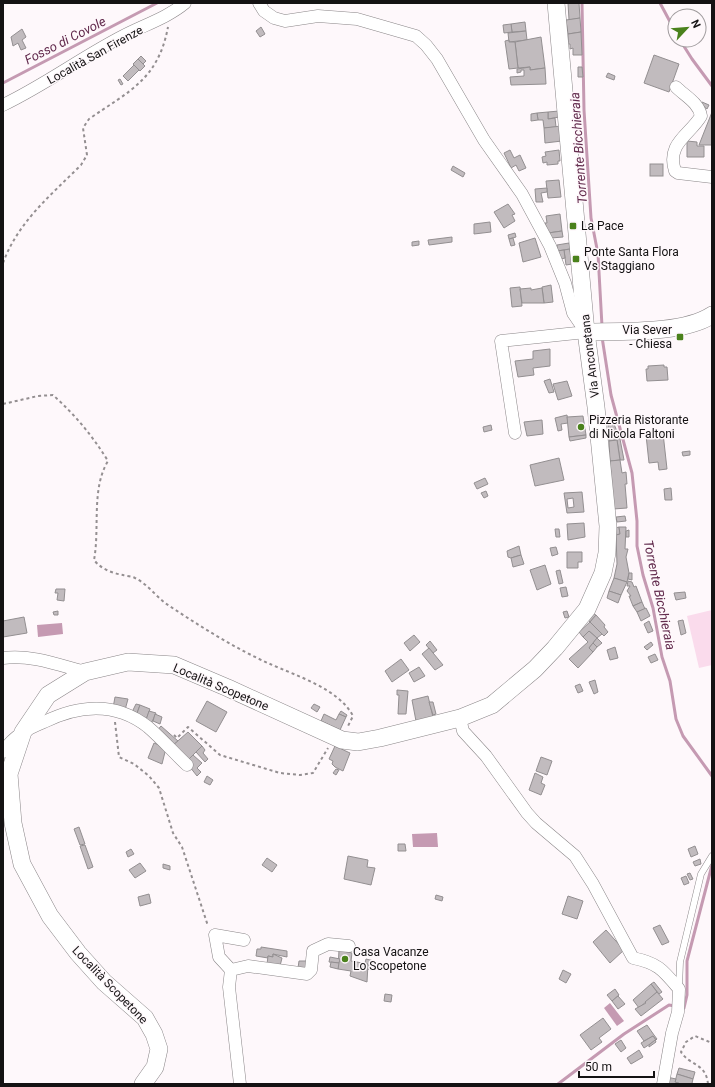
<svg xmlns="http://www.w3.org/2000/svg" width="715" height="1087" font-family="Roboto,sans-serif">
  <style>
    .green { fill: #fadbec }
    .water { fill: #c59ab2 }
    .lines { fill: none; stroke-linecap: round; stroke-linejoin: round }
    .stream { stroke: #c59ab2; stroke-width: 3 }
    .building { fill: #c1bbbe; stroke: #938f91; fill-rule: evenodd }
    .lane-casing { stroke: #8a8688; stroke-width: 7 }
    .street-casing { stroke: #8a8688; stroke-width: 13 }
    .secondary-casing { stroke: #8a8688; stroke-width: 18 }
    .path { stroke: #948f91; stroke-width: 2; stroke-dasharray: 3 3; stroke-linecap: butt }
    .lane { stroke: #fff; stroke-width: 6 }
    .street { stroke: #fff; stroke-width: 12 }
    .secondary { stroke: #fff; stroke-width: 17 }
    .poi-dot { fill: #4a821c; stroke: #fef8fb; stroke-width: 1.5 }
    .labels { text-anchor: middle; stroke-width: 3; stroke-linejoin: round; paint-order: stroke }
    .street-label { font-size: 12px; fill: #141213; stroke: #fef8fb }
    .poi-label { font-size: 12px; fill: #141213; stroke: #fef8fb; text-anchor: start }
    .water-label { font-size: 13px; font-style: italic; fill: #622b4d; stroke: #fef8fb }
  </style>
  <rect width="100%" height="100%" fill="#fef8fb"/>
  <polygon class="green" points="712,610 712,665 699,668 687,616"/>
  <g class="water">
    <polygon points="62,623 63,634 38,637 37,625"/>
    <polygon points="437,833 438,847 413,847 412,834"/>
    <polygon points="610,1003 624,1021 617,1026 604,1008"/>
  </g>
  <g class="lines">
    <g class="stream">
      <polyline points="582,3 584,110 591,218 598,254 602,326"/>
      <polyline points="660,3 675,31"/>
      <polyline points="680,40 692,59 712,86"/>
      <polyline points="3,83 157,3"/>
      <polyline points="602,337 611,395 632,473 637,521 637,546 643,575 653,608 662,657 670,681 676,719 683,736 712,776"/>
      <polyline points="681,1007 684,1008 687,995 687,961 712,865"/>
      <polyline points="558,1084 624,1034 669,1005 675,1006"/>
    </g>
  </g>
  <g class="building">
    <polygon points="568,3 579,3 580,18 569,20"/>
    <polygon points="580,18 581,32 568,34 566,20"/>
    <polygon points="525,22 526,31 512,32 511,24"/>
    <polygon points="511,24 512,32 504,33 503,25"/>
    <polygon points="261,27 265,34 260,37 256,31"/>
    <polygon points="22,29 26,37 22,40 26,48 21,50 18,43 13,46 11,37"/>
    <polygon points="526,31 527,40 509,42 508,33"/>
    <polygon points="581,32 582,55 573,55 573,48 570,49 570,44 568,44 568,34"/>
    <polygon points="541,37 545,68 530,70 530,67 518,68 515,42"/>
    <polygon points="509,40 509,42 515,42 518,68 509,69 505,41"/>
    <polygon points="654,55 679,64 669,92 644,83"/>
    <polygon points="141,56 146,61 143,64 138,59"/>
    <polygon points="138,59 145,66 140,71 133,64"/>
    <polygon points="134,65 139,70 128,81 123,76"/>
    <polygon points="530,67 530,70 545,68 546,84 511,85 510,77 524,76 524,70 521,70 521,72 517,73 517,69"/>
    <polygon points="578,67 582,67 583,77 578,77"/>
    <polygon points="608,73 615,76 614,80 606,77"/>
    <polygon points="120,79 123,84 121,85 118,80"/>
    <polygon points="702,102 709,105 707,109 700,104"/>
    <polygon points="559,111 559,117 548,119 548,112"/>
    <polygon points="548,112 548,119 555,118 556,127 544,128 543,120 538,120 537,113"/>
    <polygon points="712,112 712,145 699,145"/>
    <polygon points="537,113 538,120 531,121 531,114"/>
    <polygon points="561,126 562,141 545,143 544,128"/>
    <polygon points="687,141 697,142 697,146 704,146 704,157 687,157"/>
    <polygon points="510,150 514,158 520,155 526,168 519,171 516,165 511,168 504,153"/>
    <polygon points="559,150 560,161 558,161 558,164 547,165 547,162 543,163 542,157 546,156 545,152"/>
    <rect x="650" y="164" width="13" height="12"/>
    <polygon points="453,166 465,173 463,177 451,170"/>
    <polygon points="559,180 561,197 548,198 546,181"/>
    <polygon points="547,188 547,192 541,193 543,202 536,202 535,189"/>
    <polygon points="508,204 515,214 512,215 515,221 504,228 494,212"/>
    <polygon points="560,214 562,231 548,233 545,223 547,223 546,216"/>
    <polygon points="490,222 491,232 474,234 474,224"/>
    <polygon points="562,231 563,237 551,238 548,233"/>
    <polygon points="515,233 516,237 509,239 508,235"/>
    <polygon points="452,237 452,242 429,245 428,240"/>
    <polygon points="513,238 515,245 511,246 509,239"/>
    <polygon points="535,238 541,257 523,262 519,243"/>
    <polygon points="419,241 419,245 412,246 412,242"/>
    <polygon points="569,243 570,249 557,251 557,245"/>
    <polygon points="570,249 572,264 566,265 564,250"/>
    <polygon points="564,250 565,258 561,259 557,251"/>
    <polygon points="551,285 553,302 544,303 542,287"/>
    <polygon points="520,287 522,306 512,307 510,288"/>
    <polygon points="531,288 531,290 542,288 544,303 522,303 520,289"/>
    <polygon points="550,349 550,366 533,368 534,375 518,377 515,361 533,359 533,351"/>
    <polygon points="664,365 664,367 667,367 668,380 647,381 646,369 648,369 648,366"/>
    <polygon points="550,379 554,392 549,393 544,381"/>
    <polygon points="567,381 572,396 558,400 553,384"/>
    <polygon points="567,415 568,423 561,424 562,430 558,431 555,418"/>
    <polygon points="583,416 586,435 569,437 567,417"/>
    <polygon points="542,420 543,434 527,436 524,422"/>
    <polygon points="614,424 620,439 624,460 620,460 617,440 609,441 608,425"/>
    <polygon points="491,425 492,430 484,432 483,427"/>
    <polygon points="663,433 667,469 659,470 658,462 649,463 646,435"/>
    <polygon points="586,435 586,438 570,441 569,437"/>
    <polygon points="617,440 620,460 610,461 609,441"/>
    <polygon points="690,451 690,455 683,456 682,452"/>
    <polygon points="559,458 564,480 535,486 530,465"/>
    <polygon points="620,460 622,473 626,472 627,484 625,484 627,508 613,509 610,461"/>
    <polygon points="485,478 488,484 477,489 474,483"/>
    <polygon points="671,488 672,500 665,500 664,489"/>
    <polygon points="486,491 488,496 484,498 481,493"/>
    <path d="M 582,492 L 584,512 L 567,513 L 564,493 ZM 573,498 L 574,507 L 568,508 L 567,499 Z"/>
    <polygon points="625,516 626,521 617,522 616,517"/>
    <polygon points="584,523 585,537 568,540 567,524"/>
    <polygon points="619,527 620,534 616,535 615,528"/>
    <polygon points="619,527 626,527 625,549 628,549 626,557 629,573 627,582 614,578 617,564 616,535 620,534"/>
    <polygon points="555,529 559,529 560,537 556,537"/>
    <polygon points="629,530 629,537 626,537 626,531"/>
    <polygon points="519,546 521,555 511,558 508,557 507,551"/>
    <polygon points="556,547 558,554 552,556 550,548"/>
    <polygon points="567,552 582,552 582,562 578,562 578,568 567,568"/>
    <polygon points="521,555 524,564 513,567 511,558"/>
    <polygon points="545,565 551,584 537,590 530,570"/>
    <polygon points="560,570 563,583 559,584 556,571"/>
    <polygon points="629,573 632,573 632,580 628,579"/>
    <polygon points="614,578 627,582 621,595 609,591"/>
    <polygon points="628,581 632,582 634,587 636,586 642,602 633,606 629,596 631,596 627,591 630,586 627,586"/>
    <polygon points="566,587 568,596 562,597 560,588"/>
    <polygon points="56,589 65,589 64,601 57,600 58,593 55,593"/>
    <polygon points="609,591 621,595 618,603 607,598"/>
    <polygon points="685,592 686,598 676,600 674,593"/>
    <polygon points="642,602 645,609 637,612 633,606"/>
    <polygon points="646,608 650,616 641,621 637,612"/>
    <polygon points="58,611 58,615 54,615 53,612"/>
    <polygon points="567,611 569,617 565,618 563,612"/>
    <polygon points="594,614 596,615 590,622 588,620"/>
    <polygon points="596,615 605,625 604,627 608,632 604,636 590,622"/>
    <polygon points="24,617 27,633 3,637 3,621"/>
    <polygon points="683,620 686,633 681,635 678,621"/>
    <polygon points="649,621 653,631 648,633 644,624"/>
    <polygon points="590,622 602,634 597,638 589,631 583,637 579,632"/>
    <polygon points="589,631 597,638 589,648 593,652 578,668 569,659 588,642 583,637"/>
    <polygon points="414,635 420,642 410,651 404,643"/>
    <polygon points="597,638 602,643 597,647 593,643"/>
    <polygon points="430,641 437,650 433,653 426,645"/>
    <polygon points="651,642 653,645 647,650 644,647"/>
    <polygon points="593,643 597,647 593,652 589,648"/>
    <polygon points="615,647 618,658 610,660 607,650"/>
    <polygon points="429,648 443,665 435,670 422,654"/>
    <polygon points="655,654 658,660 651,663 648,657"/>
    <polygon points="401,659 409,670 392,682 385,671"/>
    <polygon points="419,667 425,676 414,682 409,673"/>
    <polygon points="595,680 598,692 594,694 589,682"/>
    <polygon points="580,684 583,691 578,693 575,686"/>
    <polygon points="397,690 408,691 406,714 398,714 399,695 397,695"/>
    <polygon points="428,696 433,717 416,721 412,700"/>
    <polygon points="115,697 128,699 125,710 113,708"/>
    <polygon points="207,701 227,712 216,732 196,721"/>
    <polygon points="429,702 433,702 436,714 433,715"/>
    <polygon points="136,704 140,705 136,716 131,714"/>
    <polygon points="314,704 320,707 317,712 311,708"/>
    <polygon points="140,705 150,709 146,720 136,716"/>
    <polygon points="149,711 156,713 152,722 146,720"/>
    <polygon points="341,711 347,715 346,717 339,714"/>
    <polygon points="155,714 162,717 160,724 153,721"/>
    <polygon points="324,714 336,720 339,714 346,717 340,730 321,721"/>
    <polygon points="161,726 178,741 171,747 155,733"/>
    <polygon points="188,732 202,746 186,762 171,747"/>
    <polygon points="154,743 166,748 162,764 148,758"/>
    <polygon points="202,746 205,750 203,753 208,759 205,762 196,752"/>
    <polygon points="335,746 350,753 343,771 335,767 332,764 333,761 329,759"/>
    <polygon points="193,755 202,763 197,768 201,772 197,776 186,762"/>
    <polygon points="541,757 552,761 547,775 536,771"/>
    <polygon points="336,769 339,770 336,775 333,773"/>
    <polygon points="535,773 543,777 541,783 545,785 541,795 529,790"/>
    <polygon points="207,776 213,780 210,785 204,782"/>
    <polygon points="79,827 85,844 80,845 74,829"/>
    <polygon points="398,844 405,844 406,851 398,851"/>
    <polygon points="85,845 93,867 88,869 80,846"/>
    <polygon points="695,846 698,854 691,857 688,849"/>
    <polygon points="131,849 134,854 128,857 126,852"/>
    <polygon points="348,856 368,860 367,867 375,868 371,885 344,879"/>
    <polygon points="267,858 277,865 272,872 262,865"/>
    <polygon points="700,859 701,864 695,866 693,862"/>
    <polygon points="140,863 146,871 135,878 129,870"/>
    <polygon points="163,864 170,866 170,870 163,868"/>
    <polygon points="690,873 693,879 690,880 687,874"/>
    <polygon points="686,876 689,883 684,885 681,878"/>
    <polygon points="149,894 151,903 140,906 138,897"/>
    <polygon points="436,895 443,897 442,901 435,899"/>
    <polygon points="568,896 583,901 577,919 562,914"/>
    <polygon points="660,925 669,942 662,945 653,928"/>
    <polygon points="606,930 624,950 610,963 593,942"/>
    <polygon points="261,947 287,951 287,957 273,954 273,957 268,956 268,958 256,956 257,949 261,949"/>
    <polygon points="339,950 352,953 351,961 368,964 367,982 350,976 351,971 338,969"/>
    <polygon points="273,954 282,958 280,966 267,964 268,956 273,957"/>
    <polygon points="330,957 340,959 339,963 329,962"/>
    <polygon points="366,959 374,961 372,970 367,969 368,964 365,963"/>
    <polygon points="299,961 309,961 308,969 298,968"/>
    <polygon points="331,962 339,963 338,969 330,967"/>
    <polygon points="563,970 571,974 566,983 559,979"/>
    <polygon points="654,982 662,992 659,994 651,984"/>
    <polygon points="651,984 657,992 639,1008 633,1000"/>
    <polygon points="615,989 619,995 612,1001 607,995"/>
    <polygon points="657,992 663,999 641,1016 635,1009 646,1003 645,1002"/>
    <polygon points="385,994 392,995 391,1002 384,1001"/>
    <polygon points="618,996 625,1004 618,1009 612,1001"/>
    <polygon points="603,1018 611,1029 599,1038 602,1042 591,1050 580,1035"/>
    <polygon points="647,1025 654,1035 657,1039 656,1040 653,1036 644,1041 637,1031"/>
    <polygon points="653,1036 656,1040 644,1048 641,1043"/>
    <polygon points="621,1040 626,1048 621,1052 615,1044"/>
    <polygon points="655,1040 656,1042 649,1047 649,1045"/>
    <polygon points="639,1050 643,1057 631,1064 627,1058"/>
    <polygon points="679,1068 695,1072 693,1079 677,1074"/>
    <polygon points="677,1074 693,1079 692,1083 694,1084 681,1084 675,1082"/>
    <polygon points="667,1077 676,1079 675,1082 681,1084 669,1084"/>
  </g>
  <g class="lines">
    <defs>
      <polyline id="lane" points="679,988 680,962 701,874 712,856"/>
      <g id="street">
        <polyline points="259,3 264,11 274,18 285,21 318,16 357,19 416,36 426,45 437,59 484,140 522,194 550,246 565,283 573,313 586,332 501,341 515,433"/>
        <path d="M 676,87 C 685,96 699,103 701,116 C 690,135 666,143 675,171 L 678,173 L 712,177"/>
        <path d="M 3,105 C 45,85 82,57 123,36 C 144,25 167,18 185,3"/>
        <path d="M 3,658 C 30,654 59,665 85,672"/>
        <path d="M 460,718 L 463,731 L 486,756 L 527,813 L 536,823 L 575,856 L 593,884 L 633,958 C 658,963 663,970 679,989 L 678,1012 L 672,1033 L 663,1084"/>
        <path d="M 3,752 C 13,736 27,729 44,722 C 79,705 115,701 148,727 C 162,739 174,753 187,765"/>
        <polyline points="231,970 219,957 215,935 244,940"/>
        <polyline points="240,1084 229,987 231,970 248,966 307,974 311,970 313,951 328,944 349,946"/>
      </g>
      <g id="secondary">
        <path d="M 586,332 C 621,331 683,334 712,315"/>
        <polyline points="143,1084 155,1067 159,1049 154,1034 145,1018 104,982 78,953 50,916 22,864 13,823 9,774 23,732 48,695 85,672 128,662 174,665 228,688 342,740 358,742 380,738 460,718 492,705 535,669 555,648 587,609 603,573 607,553 608,526 596,407 586,332 556,3"/>
      </g>
    </defs>
    <use href="#lane" class="lane-casing"/>
    <use href="#street" class="street-casing"/>
    <use href="#secondary" class="secondary-casing"/>
    <g class="path">
      <path d="M 3,263 C 18,222 50,196 81,165 L 87,155 L 83,128 L 89,119 C 129,91 158,80 168,27"/>
      <path d="M 3,404 L 38,396 L 53,395 C 75,415 92,435 108,461 C 91,489 100,528 94,560 C 101,569 112,573 123,575 C 126,576 131,576 135,578 C 146,583 155,595 165,603 C 198,625 234,648 270,664 C 297,676 339,689 353,716 L 347,728"/>
      <polyline points="115,722 119,757 134,764 149,776 159,788 173,833 182,847 208,926"/>
      <polyline points="174,735 177,738 188,727 220,755 280,773 300,775 313,773 328,748"/>
      <path d="M 708,1084 C 706,1063 690,1066 681,1052 L 686,1042 L 695,1036 L 712,1043"/>
    </g>
    <use href="#lane" class="lane"/>
    <use href="#street" class="street"/>
    <use href="#secondary" class="secondary"/>
  </g>
  <g class="poi-dot">
    <rect x="569" y="222" width="8" height="8" rx="2"/>
    <rect x="572" y="255" width="8" height="8" rx="2"/>
    <rect x="676" y="333" width="8" height="8" rx="2"/>
    <circle cx="581" cy="427" r="4"/>
    <circle cx="345" cy="959" r="4"/>
  </g>
  <g class="labels">
    <g class="street-label">
      <text transform="translate(95 55) rotate(-29)" y="4">Località San Firenze</text>
      <text transform="translate(590 356) rotate(-97)" y="4">Via Anconetana</text>
      <text transform="translate(221 687) rotate(23)" y="4">Località Scopetone</text>
      <text transform="translate(110 985) rotate(46)" y="4">Località Scopetone</text>
    </g>
    <g class="poi-label">
      <text x="581" y="230">La Pace</text>
      <text x="584" y="256">Ponte Santa Flora<tspan x="584" dy="14">Vs Staggiano</tspan></text>
      <text x="672" y="334" text-anchor="end">Via Sever<tspan x="672" dy="14">- Chiesa</tspan></text>
      <text x="589" y="424">Pizzeria Ristorante<tspan x="589" dy="14">di Nicola Faltoni</tspan></text>
      <text x="353" y="956">Casa Vacanze<tspan x="353" dy="14">Lo Scopetone</tspan></text>
    </g>
    <g class="water-label">
      <text transform="translate(65 40) rotate(-27)" y="5">Fosso di Covole</text>
      <text transform="translate(578 148) rotate(-94)" y="5">Torrente Bicchieraia</text>
      <text transform="translate(660 595) rotate(78)" y="5">Torrente Bicchieraia</text>
    </g>
  </g>
  <rect width="715" height="1087" fill="none" stroke="#141213" stroke-width="8"/>
  <g transform="translate(687 28) rotate(64)"><circle r="19" fill="#fef8fb" stroke="#a09c9e"/>
  <path d="M0-3L7 15L0 10L-7 15Z" fill="#4a821c"/>
  <text y="-6" font-size="11" font-weight="bold" text-anchor="middle" fill="#141213">N</text>
  </g>
  <path d="M579 1071v6h75v-6" fill="none" stroke="#141213" stroke-width="2"/>
  <text x="585" y="1071" font-size="12" fill="#141213" stroke="#fef8fb" stroke-width="3" paint-order="stroke">50 m</text>
</svg>
